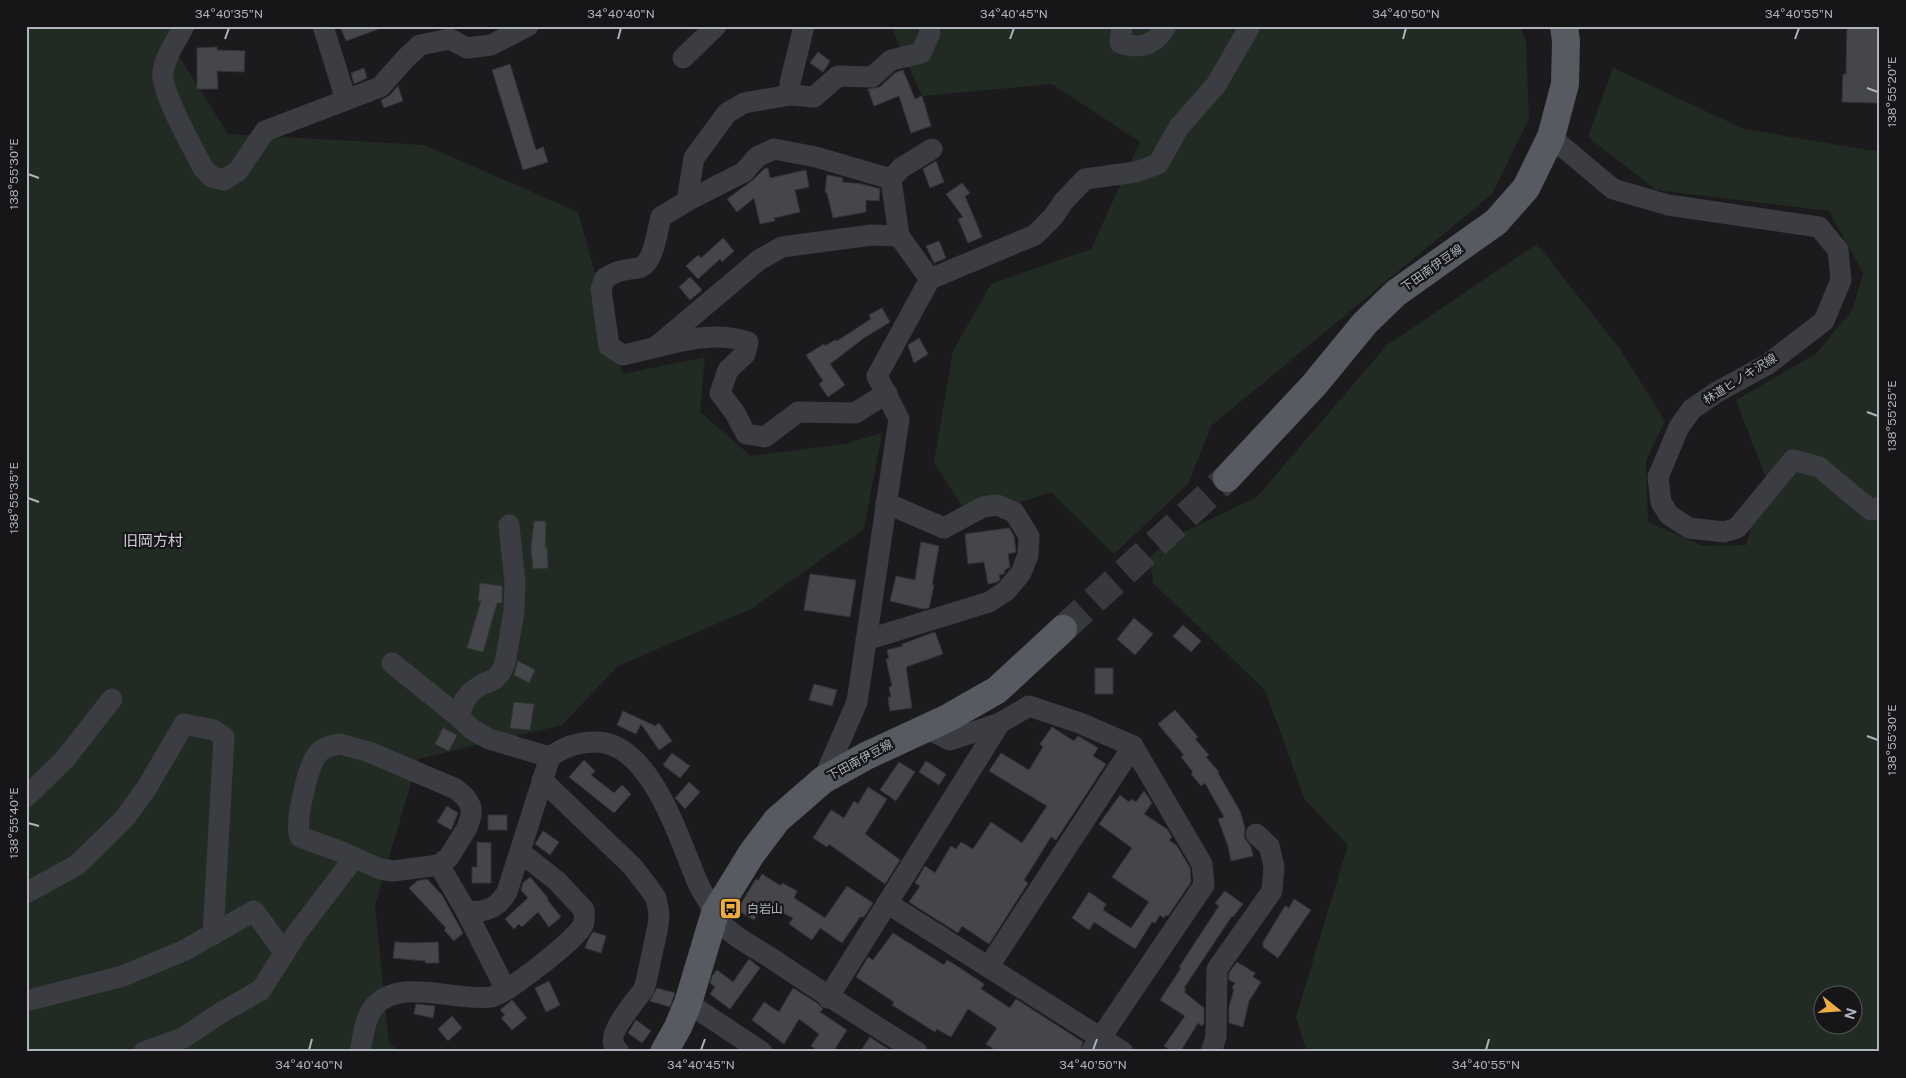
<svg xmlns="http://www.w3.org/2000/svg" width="1906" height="1078" font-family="'Public Sans','Noto Sans JP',sans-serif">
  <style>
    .green { fill: #222b23; fill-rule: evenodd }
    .building { fill: #45464a; stroke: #353539 }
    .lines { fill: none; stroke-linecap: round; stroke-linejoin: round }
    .major-tunnel { stroke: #38393d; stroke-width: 28; stroke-dasharray: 28 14; stroke-linecap: butt }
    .minor { stroke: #3c3d42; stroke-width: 21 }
    .major { stroke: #585a61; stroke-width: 28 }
    .ticks { fill: none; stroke: #aeb3bc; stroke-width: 2 }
    .labels { text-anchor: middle; stroke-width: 4.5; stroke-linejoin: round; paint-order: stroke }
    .street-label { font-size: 12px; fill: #aeb3bc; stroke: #161618 }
    .poi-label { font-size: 12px; fill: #aeb3bc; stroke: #161618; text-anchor: start }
    .quarter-label { font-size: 15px; fill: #ced1d8; stroke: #161618 }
    .neatline { fill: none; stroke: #aeb3bc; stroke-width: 2 }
    .ticks-label { font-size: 12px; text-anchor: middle; fill: #aeb3bc }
  </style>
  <rect width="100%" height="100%" fill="#1b1b1d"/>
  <g class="green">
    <polygon points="26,26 175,26 172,45 228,134 424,145 578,212 623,374 705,357 700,412 751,456 845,444 882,433 864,529 751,609 618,666 562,725 418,759 375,905 389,1043 401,1052 26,1052"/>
    <polygon points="891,26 1520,26 1526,41 1529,119 1492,194 1211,426 1188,484 1114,554 1051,492 970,519 934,462 953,351 991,284 1091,249 1140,142 1052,84 922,96"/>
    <path d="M 1613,68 L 1744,129 L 1880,152 L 1880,1052 L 1307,1052 L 1296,1017 L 1348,845 L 1305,800 L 1265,690 L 1153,583 L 1150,557 L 1169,539 L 1257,497 L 1387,345 L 1537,244 L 1620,349 L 1665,421 L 1646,461 L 1648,522 L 1703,546 L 1746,545 L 1766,478 L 1736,400 L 1817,353 L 1853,309 L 1863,273 L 1829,211 L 1656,190 L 1588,137 ZM 1824,996 L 1854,996 L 1854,1026 L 1824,1026 Z"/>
  </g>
  <g class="building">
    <polygon points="340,26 381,26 381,28 346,41"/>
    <polygon points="1847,26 1880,26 1880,103 1842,102 1843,74 1846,74"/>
    <polygon points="217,47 217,50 245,51 244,72 217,71 218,89 197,89 197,48"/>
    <polygon points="818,52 830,61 823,72 810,63"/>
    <polygon points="510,64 536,150 543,147 548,162 523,170 492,70"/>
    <polygon points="364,68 367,78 354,84 351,73"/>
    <polygon points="903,70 915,99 922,96 931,126 911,133 899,96 874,106 868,89 880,87 895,73"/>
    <polygon points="398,86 403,101 384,108 381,100 389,96"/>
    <polygon points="936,161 944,182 930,188 923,169"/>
    <polygon points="768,168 770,178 806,170 809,187 795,190 800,212 774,218 775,221 760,224 754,198 737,212 727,199 753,180 764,169"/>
    <polygon points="827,175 843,178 842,182 862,184 880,189 879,201 866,200 866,212 833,218 827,193 825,192"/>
    <polygon points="962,183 970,193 965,196 982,237 968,243 958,219 963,217 946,194"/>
    <polygon points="723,238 734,251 722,262 720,259 698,279 686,266 698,255 701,258"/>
    <polygon points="939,241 946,258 934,263 926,246"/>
    <polygon points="690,277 702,290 690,300 679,287"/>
    <polygon points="882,308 890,322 864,338 830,364 845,385 828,397 819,384 823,381 806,355 824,344 825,346 835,340 837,341 871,319 869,315"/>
    <polygon points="919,338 928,354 914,363 908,345"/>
    <polygon points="534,521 546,521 545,548 547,547 548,568 533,569 531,548"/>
    <polygon points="1009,528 1014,536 1016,552 1008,554 1010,567 1005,570 1004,574 999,575 1000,579 998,582 988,584 984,562 968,564 965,534"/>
    <polygon points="921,542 939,546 932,585 934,585 929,608 923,609 890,601 896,576 915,580"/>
    <polygon points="810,574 856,580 850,617 804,610"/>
    <polygon points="480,583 502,586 502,603 497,603 483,652 467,648 481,601 478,601"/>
    <polygon points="1134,618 1153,634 1135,655 1117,639"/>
    <polygon points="1183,625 1201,641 1191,652 1173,636"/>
    <polygon points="935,632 943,654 906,667 912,708 890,711 888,697 891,697 889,687 892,686 886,659 889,658 887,650 903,646 902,644"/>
    <polygon points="518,661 535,670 529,683 514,675"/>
    <rect x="1095" y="668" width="18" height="26"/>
    <polygon points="814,684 837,690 832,706 809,700"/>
    <polygon points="514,702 534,704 530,730 510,728"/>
    <polygon points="1175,710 1198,737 1195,739 1209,755 1206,757 1219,772 1218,773 1240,811 1245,828 1244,837 1251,847 1253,856 1231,861 1228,846 1218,819 1224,817 1205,783 1201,786 1191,774 1193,772 1181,757 1184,755 1158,724"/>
    <polygon points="623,711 655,726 659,723 672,741 659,750 641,724 636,734 617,725"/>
    <polygon points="1052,727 1074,741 1078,736 1098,748 1093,756 1106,764 1056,840 1051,837 1024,880 1028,883 989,944 962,926 958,933 909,902 920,886 915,883 925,866 935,873 951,846 956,849 961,842 973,849 991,822 1022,843 1047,806 989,771 1001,753 1029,770 1043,747 1040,744"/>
    <polygon points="443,728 457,735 449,751 435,744"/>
    <polygon points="672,753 690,766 680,778 663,765"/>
    <polygon points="584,760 595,771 591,775 614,793 622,785 631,794 614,813 569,777"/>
    <polygon points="926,761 946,774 939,785 919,772"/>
    <polygon points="899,762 915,772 896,801 880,790"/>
    <polygon points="689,782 700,792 685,809 675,798"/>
    <polygon points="868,787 887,799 865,834 900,860 885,884 829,844 827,847 813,838 831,810 844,818 854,801 858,804"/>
    <polygon points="1144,791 1152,803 1144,814 1167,829 1172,837 1169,840 1177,846 1190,868 1191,882 1168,916 1166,915 1164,918 1160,915 1155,923 1152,922 1135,949 1094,922 1089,930 1072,918 1089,892 1106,904 1103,910 1131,928 1149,902 1112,877 1132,848 1099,824 1120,795 1129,802 1131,799 1136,802"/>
    <polygon points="447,806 458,813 451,830 437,822"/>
    <rect x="488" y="815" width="19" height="15"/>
    <polygon points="543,831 559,842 550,855 535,844"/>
    <polygon points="477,842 491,843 491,883 472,883 472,867 477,867"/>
    <polygon points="762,874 781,886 782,883 797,891 794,898 825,918 847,886 873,903 864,917 860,917 842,943 820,928 812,940 789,924 793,918 771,907 761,908 754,920 737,910 756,879 758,881"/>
    <polygon points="530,877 548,898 547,899 561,917 549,927 538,912 522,927 519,924 514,929 505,919 528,898 521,890 523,883"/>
    <polygon points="427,879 442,895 463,933 454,941 444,930 446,928 409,888 417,881"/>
    <polygon points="1225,891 1243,904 1233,917 1232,916 1184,988 1186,989 1184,992 1204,1008 1204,1023 1202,1026 1198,1023 1180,1052 1173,1052 1164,1046 1185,1016 1160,1000 1181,968 1179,967 1219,906 1215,903"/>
    <polygon points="1294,899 1311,910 1278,958 1263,947 1263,942 1285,906 1289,908"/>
    <polygon points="593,932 606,936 601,953 585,948 588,940"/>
    <polygon points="893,933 944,965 947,960 954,964 984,984 981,989 1010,1008 1016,999 1083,1042 1079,1052 998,1052 986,1044 997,1028 968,1009 951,1037 937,1029 935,1032 892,1005 894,1002 856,977 868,957 873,960"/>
    <polygon points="395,942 412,943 438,942 439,963 426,963 425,961 393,958"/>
    <polygon points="749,959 760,968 730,1009 710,994 715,987 710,983 712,976 717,970 733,982"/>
    <polygon points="1237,962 1255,973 1253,977 1261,982 1249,1001 1243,1027 1229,1023 1229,1007 1234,989 1232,988 1235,983 1229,980 1229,973"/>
    <polygon points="549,981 560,1005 546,1012 535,988"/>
    <polygon points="657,988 675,993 670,1007 650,1001"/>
    <polygon points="793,988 817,1003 823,1009 820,1012 847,1030 833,1052 819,1052 811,1046 819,1034 799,1019 784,1044 752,1020 764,1002 779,1012"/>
    <polygon points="512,1000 527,1018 512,1030 501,1018 505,1015 500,1010"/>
    <polygon points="416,1004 435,1006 433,1018 414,1014"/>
    <polygon points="452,1016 462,1028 448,1041 438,1029"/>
    <polygon points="636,1020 651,1031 642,1043 628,1033"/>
    <polygon points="870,1037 874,1040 893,1052 860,1052"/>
  </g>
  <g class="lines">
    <polyline class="major-tunnel" points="1063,629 1227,478"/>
    <g class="minor">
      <path d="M 184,26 C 177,40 165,56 163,72 C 160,91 193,148 203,168 L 212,177 L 224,180 L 238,171 L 265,131 L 380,87 L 406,58 L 420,45 L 450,39 L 467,48 L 491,45 L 528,26"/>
      <polyline points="323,26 346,100"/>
      <path d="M 1122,26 L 1120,43 C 1141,50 1155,45 1166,26"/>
      <polyline points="683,58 716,26"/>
      <polyline points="790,95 790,83 804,26"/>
      <polyline points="1551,137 1613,189 1668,205 1819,227 1838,250 1841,280 1824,321 1768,364 1717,392 1692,409 1679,427 1658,477 1661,502 1669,515 1689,528 1724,532 1737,528 1793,460 1819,467 1871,510 1880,507"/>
      <polyline points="687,201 694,158 727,113 744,103 790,95 814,97 838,76 872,77 891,60 921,53 930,33 929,26"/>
      <polyline points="930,279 899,236 891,179 901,168 932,149"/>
      <polyline points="657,346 759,260 782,247 872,235 899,236"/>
      <path d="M 887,393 L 855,413 L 798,412 L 765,437 L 746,434 L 735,413 L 720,393 L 728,370 L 745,354 L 748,342 C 708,328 663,347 623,355 L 609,346 L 601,289 L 605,278 C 618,270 624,270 638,268 C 654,265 657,231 661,217 L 687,201 L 744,172 L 757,157 L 774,149 L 816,157 L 891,179"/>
      <polyline points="509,525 515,582 514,611 505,663 501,672 495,679 481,685 471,692 464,701 459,717 473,730 489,739 550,757"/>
      <polyline points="866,640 989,602 1006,591 1021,573 1028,555 1029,536 1014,512 997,505 983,507 944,528 886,503"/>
      <polyline points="392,663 459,717"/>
      <polyline points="926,728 950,740 1000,723"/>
      <path d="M 340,744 L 369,752 L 456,789 L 466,798 L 471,807 L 471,816 L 467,828 L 449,857 L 439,865 L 393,871 L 380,869 L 342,852 L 300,837 C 294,824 308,768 316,756 C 321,748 331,745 340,744 Z"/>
      <path d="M 542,780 L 632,866 L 649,888 L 656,898 L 659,913 L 658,926 L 646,982 L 644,989 C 636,1000 608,1032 614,1045 C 615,1048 617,1050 619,1052"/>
      <polyline points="823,780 857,702 899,419 877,376 930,279 1035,235 1053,217 1064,201 1085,179 1136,172 1158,164 1179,127 1216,85 1250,26"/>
      <polyline points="26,797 65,759 112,699"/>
      <path d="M 439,865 L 466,911 C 484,913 497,909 507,892 L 550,757 C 563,747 578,742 595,742 C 650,741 679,839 697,881 C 701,891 708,901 714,910 C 717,915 719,922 724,926 C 738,940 758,949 774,960 C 821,992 869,1022 917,1052"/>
      <polyline points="26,893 77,865 125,818 146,789 184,724 214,730 224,737 213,935"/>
      <polyline points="887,903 1123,1052"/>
      <polyline points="466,911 506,990"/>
      <polyline points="989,966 1133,746"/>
      <polyline points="828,998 1000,723 1029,706 1080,723 1133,746 1202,864 1204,885 1091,1052"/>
      <polyline points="26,1001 123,976 183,951 254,911 284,952"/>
      <polyline points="688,1003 762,1052"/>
      <polyline points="144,1052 183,1038 222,1012 261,990 297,933 354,858"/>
      <path d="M 360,1052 C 363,1038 364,1020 373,1008 C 398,976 456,1002 491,997 C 505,995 577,939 583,925 C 585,920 584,914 584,910 L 557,881 L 520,852"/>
      <polyline points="1211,1052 1216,1037 1217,969 1272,891 1274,866 1269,846 1256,834"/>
    </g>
    <g class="major">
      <polyline points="1227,478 1314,385 1365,323 1396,293 1496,222 1526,188 1551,137 1565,84 1566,41 1564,26"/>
      <polyline points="664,1052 678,1027 688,1003 715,913 752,853 777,820 823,780 866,756 948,718 997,690 1063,629"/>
    </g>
  </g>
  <path class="ticks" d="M 225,39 L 229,28M 618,39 L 621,28M 1010,39 L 1014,28M 1403,39 L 1406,28M 1795,39 L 1799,28M 1867,88 L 1878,92M 28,174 L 39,178M 1867,412 L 1878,416M 28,498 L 39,502M 1867,736 L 1878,740M 28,823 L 39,826M 309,1050 L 312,1039M 701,1050 L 705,1039M 1093,1050 L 1097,1039M 1486,1050 L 1489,1039"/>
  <defs>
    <symbol id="bus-square" viewBox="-11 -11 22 22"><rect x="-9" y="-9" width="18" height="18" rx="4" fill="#efad41" stroke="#161618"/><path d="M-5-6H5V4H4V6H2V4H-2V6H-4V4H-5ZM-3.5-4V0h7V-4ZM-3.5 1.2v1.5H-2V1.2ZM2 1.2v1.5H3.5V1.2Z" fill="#111"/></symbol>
  </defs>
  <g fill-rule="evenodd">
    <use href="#bus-square" x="718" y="896" width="25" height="25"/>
  </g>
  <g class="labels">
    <g class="street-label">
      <text transform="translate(1432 268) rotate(-35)" y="4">下田南伊豆線</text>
      <text transform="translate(1740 379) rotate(-32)" y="4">林道ヒノキ沢線</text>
      <text transform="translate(860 760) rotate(-28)" y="4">下田南伊豆線</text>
    </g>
    <g class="poi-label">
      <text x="747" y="913">白岩山</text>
    </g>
    <g class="quarter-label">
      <text x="153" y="546">旧岡方村</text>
    </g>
  </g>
  <rect width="1906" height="1078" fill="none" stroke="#161618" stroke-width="55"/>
  <g transform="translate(1838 1010) rotate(107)"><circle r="24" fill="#161618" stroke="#53555a"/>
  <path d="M0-4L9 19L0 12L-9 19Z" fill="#efad41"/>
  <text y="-8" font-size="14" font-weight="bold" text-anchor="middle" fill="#aeb3bc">N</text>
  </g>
  <rect x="28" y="28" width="1850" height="1022" class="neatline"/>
  <g class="ticks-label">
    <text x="229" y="18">34°40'35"N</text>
    <text x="621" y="18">34°40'40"N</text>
    <text x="1014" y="18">34°40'45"N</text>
    <text x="1406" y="18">34°40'50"N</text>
    <text x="1799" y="18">34°40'55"N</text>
    <text transform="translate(1892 92) rotate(-90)" y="4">138°55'20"E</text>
    <text transform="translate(14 174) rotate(-90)" y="4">138°55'30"E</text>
    <text transform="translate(1892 416) rotate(-90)" y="4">138°55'25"E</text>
    <text transform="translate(14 498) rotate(-90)" y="4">138°55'35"E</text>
    <text transform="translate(1892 740) rotate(-90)" y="4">138°55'30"E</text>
    <text transform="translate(14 823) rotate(-90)" y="4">138°55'40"E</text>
    <text x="309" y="1069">34°40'40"N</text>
    <text x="701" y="1069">34°40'45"N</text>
    <text x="1093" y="1069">34°40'50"N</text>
    <text x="1486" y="1069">34°40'55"N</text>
  </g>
</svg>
